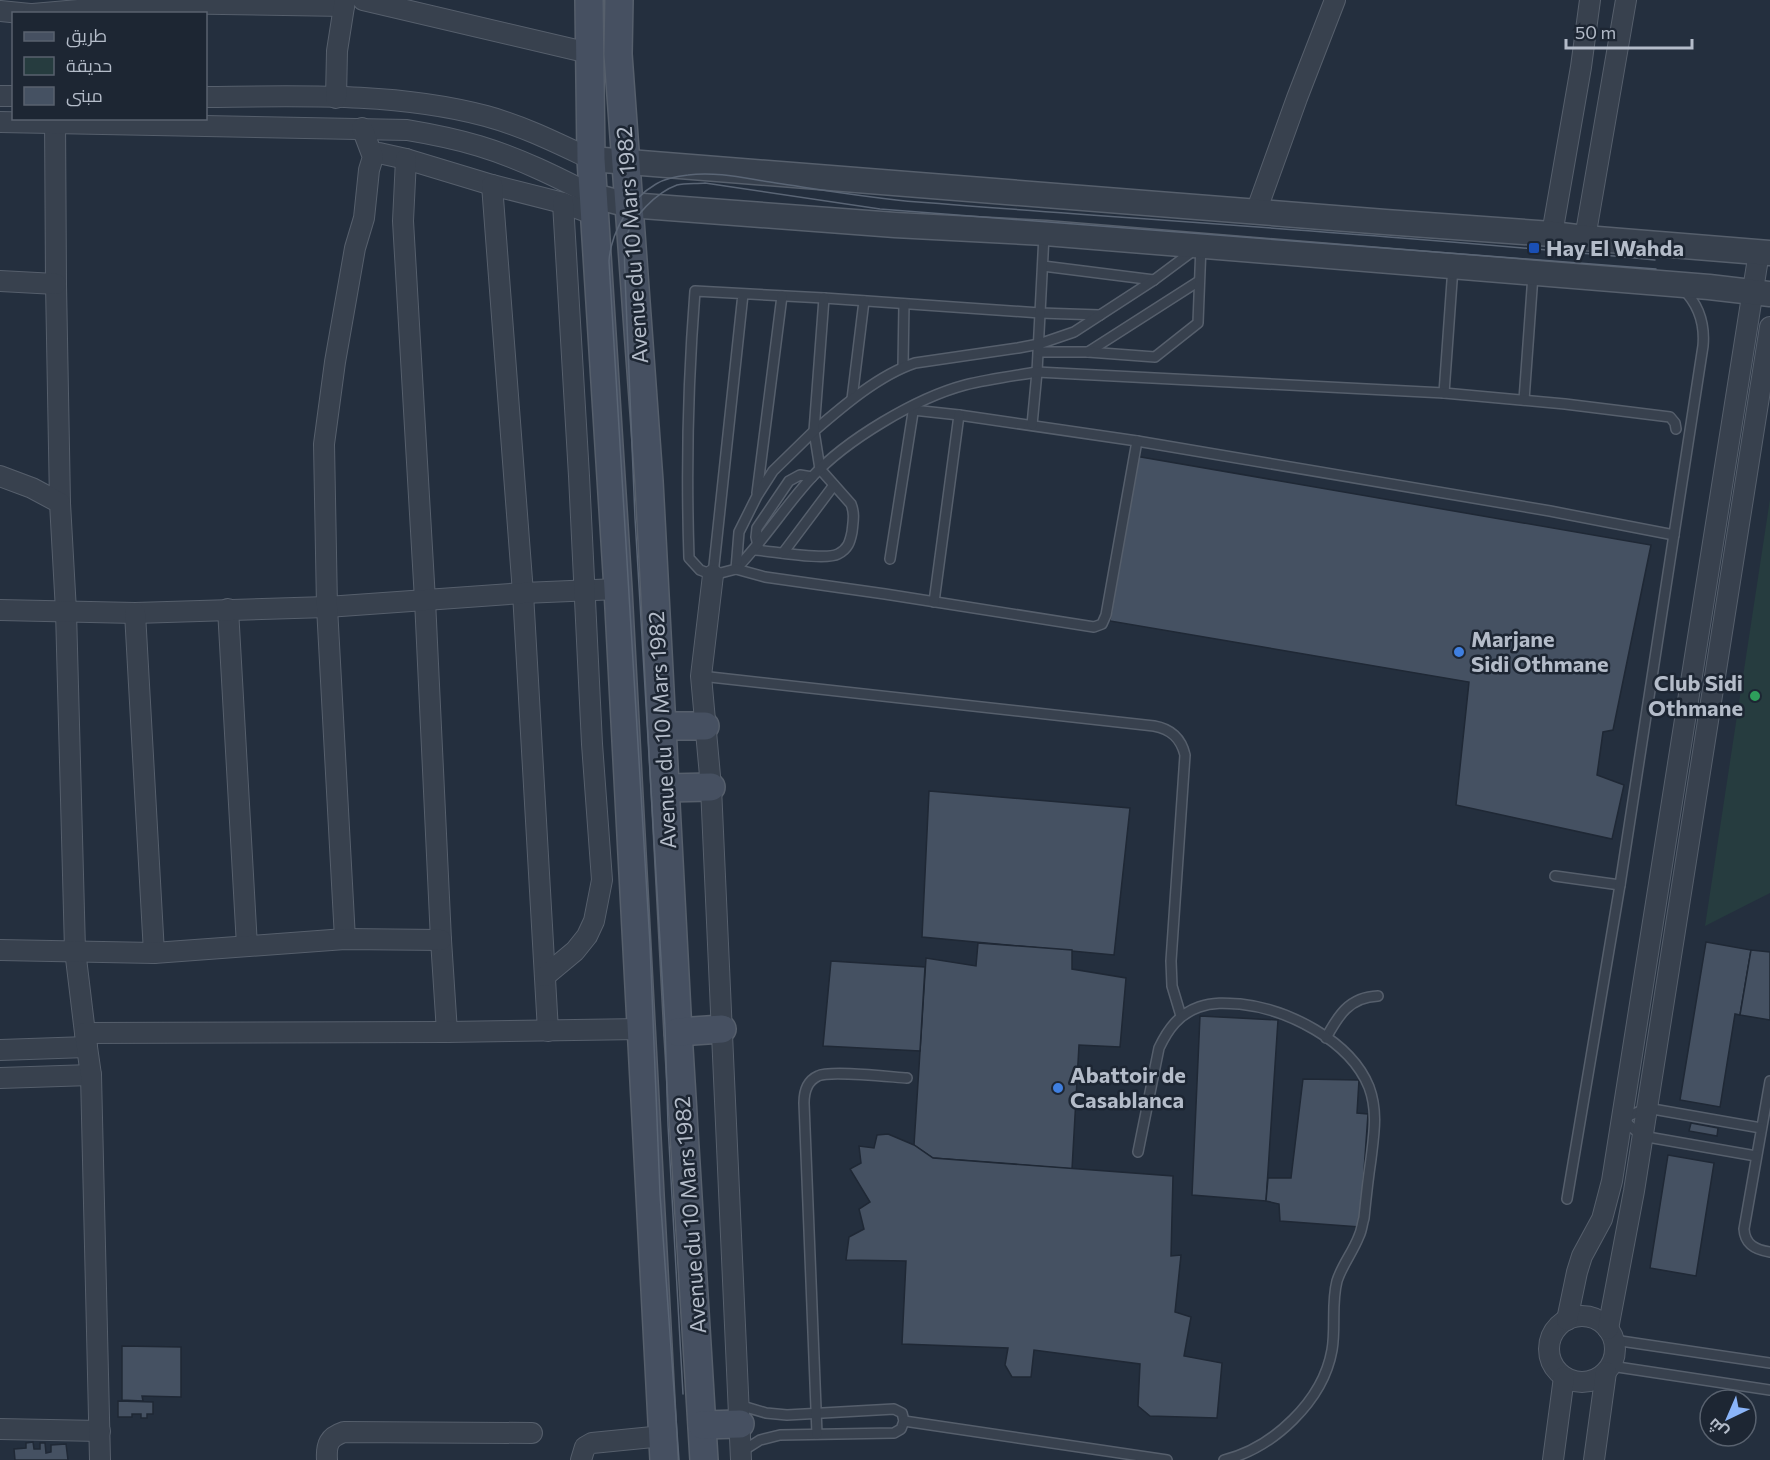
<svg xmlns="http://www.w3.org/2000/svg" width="1770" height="1460" font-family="Commissioner,Cairo,sans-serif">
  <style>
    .green { fill: #263c3f }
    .building { fill: #455162; stroke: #1f2835; stroke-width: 1.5 }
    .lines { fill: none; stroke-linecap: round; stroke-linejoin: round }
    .service-casing { stroke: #565f6c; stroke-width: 12 }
    .minor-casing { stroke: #565f6c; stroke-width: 22 }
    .tertiary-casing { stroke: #565f6c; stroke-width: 27 }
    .secondary-casing { stroke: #565f6c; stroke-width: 30 }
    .service { stroke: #38414e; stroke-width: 9 }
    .minor { stroke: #38414e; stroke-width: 20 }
    .tertiary { stroke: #38414e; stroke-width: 24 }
    .secondary { stroke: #465061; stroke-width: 27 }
    .tram { stroke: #5a6575; stroke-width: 1.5 }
    .transit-dot { fill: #1a4fb4; stroke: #1d2633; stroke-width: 2 }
    .shop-dot { fill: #3f7fe0; stroke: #1d2633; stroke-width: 2 }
    .leisure-dot { fill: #2e9e5b; stroke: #1d2633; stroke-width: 2 }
    .labels { text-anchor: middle; stroke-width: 5; stroke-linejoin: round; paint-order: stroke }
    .street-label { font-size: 22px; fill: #b4bcc9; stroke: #1d2633 }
    .poi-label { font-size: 22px; font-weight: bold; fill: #b4bcc9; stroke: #1d2633; text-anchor: start }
  </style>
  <rect width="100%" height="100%" fill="#242f3e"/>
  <polygon class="green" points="1770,499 1770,893 1705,926"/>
  <g class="building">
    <polygon points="1135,456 1651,545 1613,730 1603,732 1597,775 1624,785 1612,839 1456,805 1469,682 1110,621"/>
    <polygon points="929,791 1130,808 1114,955 922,937"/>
    <polygon points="1706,942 1751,950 1740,1015 1735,1014 1720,1107 1680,1100"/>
    <polygon points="978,943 1072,950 1072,969 1126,978 1120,1047 1079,1045 1072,1169 933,1158 914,1145 926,958 976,966"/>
    <polygon points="1751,950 1770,952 1770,1020 1740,1015"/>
    <polygon points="831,961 925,967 920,1051 823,1046"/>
    <polygon points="1200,1016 1278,1020 1266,1201 1192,1195"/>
    <polygon points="1303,1079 1359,1080 1357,1113 1368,1114 1360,1227 1280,1221 1279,1204 1266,1201 1268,1178 1291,1178"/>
    <polygon points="1691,1123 1718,1128 1717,1136 1689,1131"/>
    <polygon points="888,1134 914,1145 933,1158 1173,1176 1171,1256 1181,1255 1175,1312 1191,1317 1184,1356 1222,1363 1217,1418 1150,1416 1138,1406 1140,1364 1034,1350 1031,1377 1012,1377 1005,1365 1008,1348 902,1344 906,1261 846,1260 849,1237 864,1229 859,1209 870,1202 850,1169 861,1163 859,1146 874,1148 877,1135"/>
    <polygon points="1668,1155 1714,1163 1696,1276 1650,1268"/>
    <polygon points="122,1346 181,1347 181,1397 142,1396 143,1401 122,1400"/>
    <polygon points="118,1401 153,1402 153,1414 147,1414 147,1418 141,1418 141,1414 132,1414 132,1417 118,1417"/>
    <polygon points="33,1442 34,1449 40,1449 40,1443 45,1443 46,1453 51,1452 51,1445 66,1444 68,1460 15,1460 14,1449 26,1448 26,1443"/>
  </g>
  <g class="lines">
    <defs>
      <g id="service">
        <polyline points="1043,266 1154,280"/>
        <path d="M 743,294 L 713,575 L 700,570 L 689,558 C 686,469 688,380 695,291 L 824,298 L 1040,313 L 1100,315"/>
        <polyline points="1088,352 1199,281"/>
        <polyline points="903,367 904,304"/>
        <polyline points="1444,393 1453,267"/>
        <polyline points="852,399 864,301"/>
        <polyline points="1524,400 1533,275"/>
        <polyline points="913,410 959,415 1137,441 1550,511 1674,535"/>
        <polyline points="1032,425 1037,372 1044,235"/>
        <polyline points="757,493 782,296"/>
        <polyline points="758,546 756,537 757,528 789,481 800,475 812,477"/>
        <path d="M 755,550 C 772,551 825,561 838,554 C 848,549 850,542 852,532 C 853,522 855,514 851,504 L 820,469 L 814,431 C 843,406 879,375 915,363 L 1018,348 L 1039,344 L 1074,332 L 1154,280 L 1201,245 L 1198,323 L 1155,357 L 1088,352 L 1039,352"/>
        <polyline points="783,553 834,485"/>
        <polyline points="890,559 914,406"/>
        <path d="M 736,569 C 764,540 785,506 812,477 C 846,440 916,398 965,385 C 989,379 1013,376 1037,372 L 1444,393 L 1565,404 L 1670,417 L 1675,423 L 1676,429"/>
        <polyline points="736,569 739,532 757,496 773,471 814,431 824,298"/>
        <polyline points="713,575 736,569 765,577 885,594 1094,627 1102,624 1106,615 1137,441"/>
        <polyline points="934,602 959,415"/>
        <path d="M 701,676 L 1154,726 C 1171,729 1181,738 1185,755 L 1171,961 L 1172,986 L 1181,1016"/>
        <polyline points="1555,876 1620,885"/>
        <path d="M 1326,1038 C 1338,1016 1349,997 1378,996"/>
        <path d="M 1770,1081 L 1744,1229 C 1745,1245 1756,1250 1770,1252"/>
        <path d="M 1138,1152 L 1159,1048 C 1168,1029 1179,1014 1199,1007 C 1213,1002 1226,1003 1240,1004 C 1287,1009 1350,1040 1369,1087 C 1378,1111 1374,1134 1371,1159 C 1368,1179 1366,1198 1364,1218 C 1362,1224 1362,1230 1359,1236 C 1353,1252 1342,1265 1337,1281 C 1331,1304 1336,1327 1332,1350 C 1323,1401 1273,1448 1224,1460"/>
        <polyline points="1756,1156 1642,1136 1622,1119 1647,1108 1761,1128"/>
        <path d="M 1567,1199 L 1620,885 L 1703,346 C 1705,324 1699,305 1683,289"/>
        <polyline points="1614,1340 1770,1363"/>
        <polyline points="1611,1366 1770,1390"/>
        <polyline points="739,1405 766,1413 787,1415 894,1409 902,1413 904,1421 901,1429 894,1433 780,1435 760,1440 741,1452"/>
        <polyline points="904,1421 1167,1460"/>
        <path d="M 817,1434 L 804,1103 C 804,1092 807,1081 818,1076 C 830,1070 891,1077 907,1078"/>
      </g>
      <g id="minor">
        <polyline points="363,0 589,53"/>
        <polyline points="0,11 30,14"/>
        <polyline points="33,14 157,3 344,6"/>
        <polyline points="0,96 14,96"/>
        <path d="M 206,97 C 299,96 395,92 486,116 C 523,126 557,143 591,159"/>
        <polyline points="336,98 337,51 345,0"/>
        <polyline points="55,118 56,284 60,503"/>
        <path d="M 0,122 L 407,130 C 431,134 456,139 479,146 C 519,158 557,177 594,196"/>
        <polyline points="373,157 379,153 406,159 492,185 563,203 595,215"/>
        <polyline points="406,159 403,221 425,600 441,940 447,1032"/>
        <polyline points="492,185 523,593 548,1031"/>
        <polyline points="1256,212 1297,98 1335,0"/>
        <polyline points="1552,234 1581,67 1590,0"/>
        <polyline points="1585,238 1626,0"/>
        <polyline points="0,281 56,284"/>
        <polyline points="0,476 32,488 60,503 66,611 75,950 85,1033"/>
        <polyline points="713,575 701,676 711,787 741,1460"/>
        <polyline points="228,609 247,946"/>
        <polyline points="0,610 135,613 327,607 523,593 618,589"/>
        <polyline points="135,613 154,953"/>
        <polyline points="345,939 327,607 324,444 335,362 355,248 364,218 369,170 373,157 362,128"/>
        <polyline points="0,950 154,953 345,939 441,940"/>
        <polyline points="545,976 575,951 587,936 594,921 602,880 592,744 579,476 563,203"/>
        <polyline points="0,1050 87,1047"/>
        <polyline points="0,1078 91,1075"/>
        <circle cx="1582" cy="1349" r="33"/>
        <polyline points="1567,1320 1577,1272 1582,1256 1602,1219 1612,1181 1759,252"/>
        <polyline points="1608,1329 1634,1191 1770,327"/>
        <polyline points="0,1429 100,1431"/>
        <polyline points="100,1460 91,1075 85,1033 447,1032 641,1029"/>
        <path d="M 327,1460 C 326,1444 329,1437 344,1432 L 532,1433"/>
        <polyline points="581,1460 585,1447 592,1443 663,1436"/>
        <polyline points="1553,1460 1564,1377"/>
        <polyline points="1594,1460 1606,1372"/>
      </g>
      <g id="tertiary">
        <polyline points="591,159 1385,222 1552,234 1585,238 1770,253"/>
        <polyline points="594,196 629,205 895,225 1045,233 1709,287 1770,294"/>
      </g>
      <g id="secondary">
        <polyline points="589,0 591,159 618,589 664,1460"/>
        <polyline points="619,0 618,54 649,481 678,1032 704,1460"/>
        <polyline points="662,726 705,726"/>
        <polyline points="666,788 711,787"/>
        <polyline points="678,1032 722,1029"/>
        <polyline points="702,1425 740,1424"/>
      </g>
    </defs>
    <use href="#service" class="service-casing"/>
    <use href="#minor" class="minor-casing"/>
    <use href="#tertiary" class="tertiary-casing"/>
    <use href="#secondary" class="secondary-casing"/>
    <use href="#service" class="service"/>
    <use href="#minor" class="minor"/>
    <use href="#tertiary" class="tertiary"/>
    <use href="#secondary" class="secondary"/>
    <g class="tram">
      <path d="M 683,1394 L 668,1125 L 665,1027 L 635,518 L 625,276 C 625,264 623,249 626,238 C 631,218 657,192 677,185 C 685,183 697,184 705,183 L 880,209 L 1656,269"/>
      <path d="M 679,1460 L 660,1194 L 650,944 L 609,261 C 611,232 630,199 656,184 C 664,179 679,176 688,175 C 717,171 748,179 776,183 C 823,190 870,198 918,202 C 1163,221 1410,236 1655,260"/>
    </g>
  </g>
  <rect class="transit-dot" x="1528" y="242" width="12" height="12" rx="3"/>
  <g class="shop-dot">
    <circle cx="1459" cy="652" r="6"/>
    <circle cx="1058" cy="1088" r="6"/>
  </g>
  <circle class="leisure-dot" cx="1755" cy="696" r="6"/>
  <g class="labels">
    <g class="street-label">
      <text transform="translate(632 245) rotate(-94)" y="8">Avenue du 10 Mars 1982</text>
      <text transform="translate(662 730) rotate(-93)" y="8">Avenue du 10 Mars 1982</text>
      <text transform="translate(690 1215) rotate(-94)" y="8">Avenue du 10 Mars 1982</text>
    </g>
    <g class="poi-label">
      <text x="1546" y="256">Hay El Wahda</text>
      <text x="1471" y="647">Marjane<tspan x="1471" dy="25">Sidi Othmane</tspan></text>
      <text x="1743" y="691" text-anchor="end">Club Sidi<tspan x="1743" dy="25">Othmane</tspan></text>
      <text x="1070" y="1083">Abattoir de<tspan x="1070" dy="25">Casablanca</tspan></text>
    </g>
  </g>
  <rect x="12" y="12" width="195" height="108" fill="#1d2633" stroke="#59626f" stroke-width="1.5"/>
  <rect x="24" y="32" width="30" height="9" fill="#465061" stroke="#59626f" stroke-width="1.5"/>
  <text x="66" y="42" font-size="18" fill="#b4bcc9">طريق</text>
  <rect x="24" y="57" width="30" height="18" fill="#263c3f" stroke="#59626f" stroke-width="1.5"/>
  <text x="66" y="72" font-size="18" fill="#b4bcc9">حديقة</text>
  <rect x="24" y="87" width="30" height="18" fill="#455162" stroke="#59626f" stroke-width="1.5"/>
  <text x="66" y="102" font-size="18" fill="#b4bcc9">مبنى</text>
  <g transform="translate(1728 1418) rotate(224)"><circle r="28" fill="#1d2633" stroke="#59626f" stroke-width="1.5"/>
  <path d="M0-4.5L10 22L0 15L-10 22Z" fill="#8ab4f8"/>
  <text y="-9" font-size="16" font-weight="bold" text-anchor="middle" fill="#b4bcc9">ش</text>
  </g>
  <path d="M1566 39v9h126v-9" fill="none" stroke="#b4bcc9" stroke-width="3"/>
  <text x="1575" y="39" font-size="18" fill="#b4bcc9" stroke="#1d2633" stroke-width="4.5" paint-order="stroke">50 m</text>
</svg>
